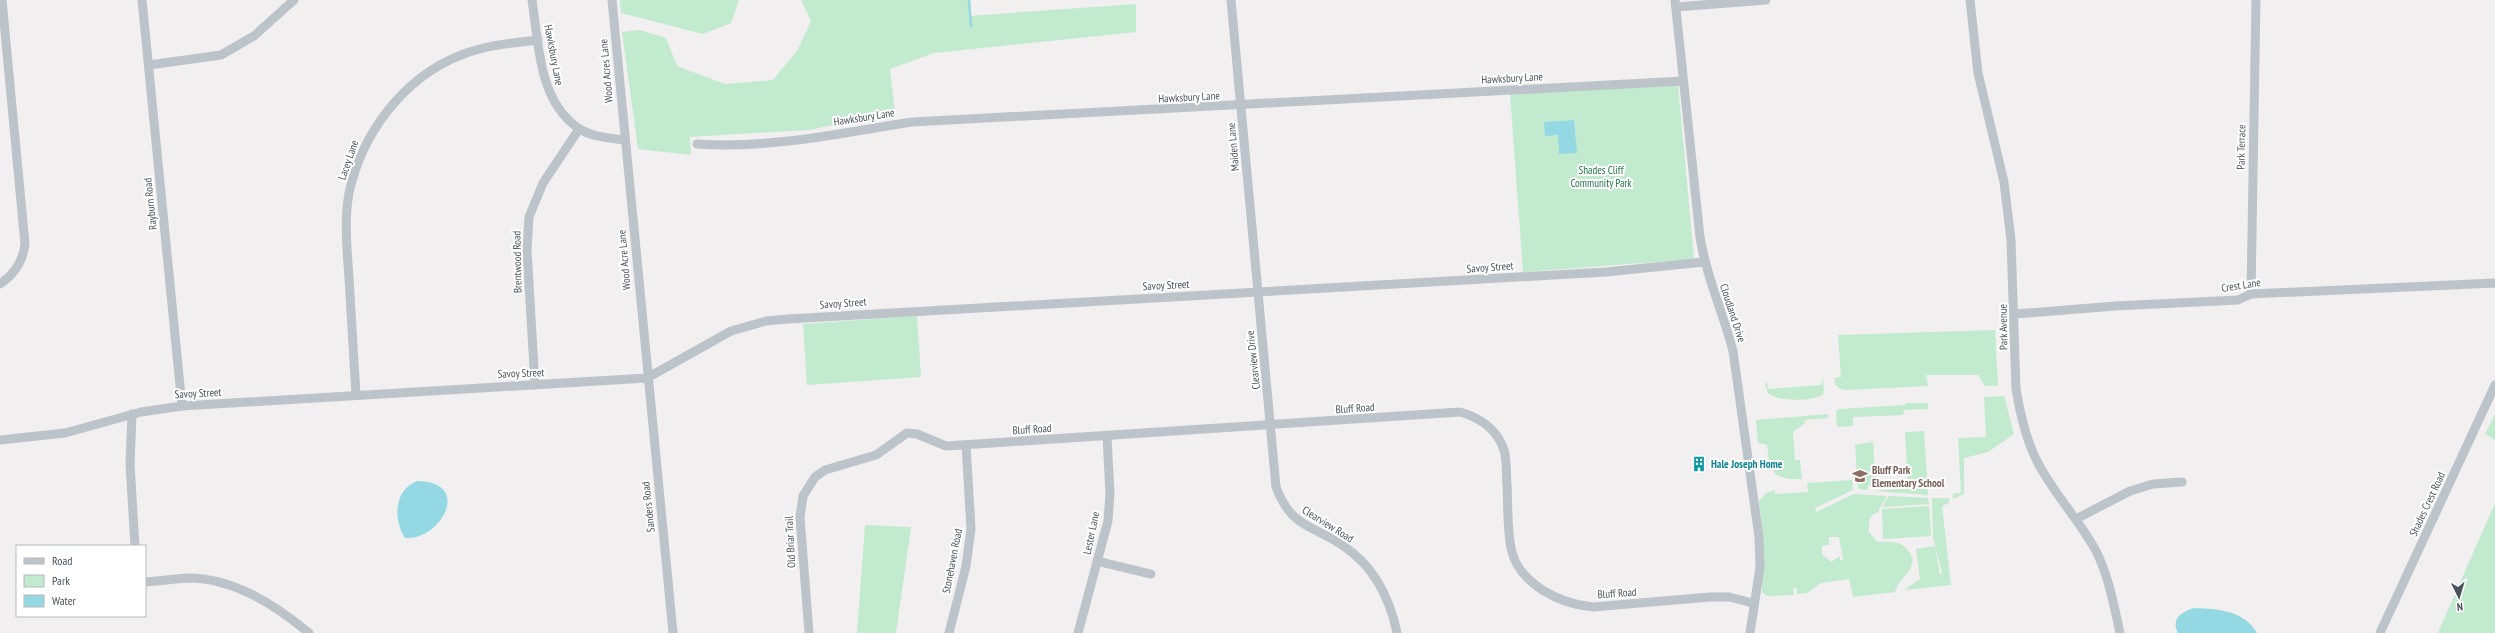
<svg xmlns="http://www.w3.org/2000/svg" width="2495" height="633" font-family="'PT Sans Narrow',sans-serif">
  <style>
    .green { fill: #c2eacf; fill-rule: evenodd }
    .water { fill: #94d8e3 }
    .lines { fill: none; stroke-linecap: round; stroke-linejoin: round }
    .stream { stroke: #94d8e3; stroke-width: 2.5 }
    .minor { stroke: #bcc4ca; stroke-width: 9 }
    .labels { text-anchor: middle; stroke-width: 4; stroke-linejoin: round; paint-order: stroke }
    .street-label { font-size: 11px; fill: #49535b; stroke: #fff }
    .park-label { font-size: 11px; fill: #217545; stroke: #fff }
    .culture-label { font-size: 11px; font-weight: bold; fill: #0d838f; stroke: #fff; text-anchor: start }
    .education-label { font-size: 11px; font-weight: bold; fill: #785e54; stroke: #fff; text-anchor: start }
  </style>
  <rect width="100%" height="100%" fill="#f1efef"/>
  <g class="green">
    <polygon points="620,0 739,0 731,23 703,34 621,13"/>
    <polygon points="801,0 969,0 969,16 1136,4 1136,32 934,53 890,69 895,113 808,130 690,137 691,155 638,149 622,32 640,30 666,38 677,66 725,84 773,80 797,51 811,21"/>
    <polygon points="1678,85 1694,259 1523,272 1510,94"/>
    <polygon points="917,316 921,377 807,385 803,324"/>
    <path d="M 1995,330 L 1998,386 L 1985,386 L 1978,375 L 1926,375 L 1928,386 L 1846,390 C 1838,389 1834,385 1834,378 L 1841,377 L 1838,335 Z"/>
    <path d="M 1823,378 L 1824,393 C 1818,402 1777,402 1768,393 L 1765,384 L 1767,382 L 1768,389 L 1821,385 Z"/>
    <polygon points="2004,396 2014,434 1988,452 1964,458 1964,494 1953,499 1953,494 1961,493 1958,438 1986,437 1984,397"/>
    <polygon points="1906,403 1928,403 1928,409 1904,410 1903,415 1853,417 1853,426 1837,427 1836,411 1839,409 1905,405"/>
    <path d="M 1828,414 L 1828,418 L 1804,420 L 1805,423 L 1793,432 L 1795,460 L 1800,460 L 1802,479 C 1772,480 1770,472 1767,445 L 1758,443 L 1756,420 Z"/>
    <polygon points="2495,414 2495,440 2485,434"/>
    <polygon points="1924,431 1928,495 1873,491 1897,489 1897,484 1908,483 1905,432"/>
    <polygon points="1873,442 1876,485 1868,485 1868,490 1858,489 1855,445"/>
    <path d="M 1852,480 L 1853,490 L 1815,508 L 1816,512 L 1854,494 L 1887,496 L 1879,509 L 1879,512 C 1868,515 1869,522 1869,532 L 1877,542 C 1895,541 1905,541 1913,559 C 1911,575 1899,578 1895,592 L 1853,597 L 1849,579 L 1821,583 L 1807,593 L 1797,594 L 1797,588 L 1793,588 L 1794,595 L 1767,596 L 1762,592 L 1762,528 L 1759,501 L 1766,493 L 1775,490 L 1775,494 L 1808,492 L 1807,483 ZM 1829,537 L 1839,537 L 1843,560 L 1840,560 L 1840,556 L 1831,562 L 1822,554 L 1822,546 L 1829,545 Z"/>
    <polygon points="1889,496 1928,498 1929,504 1882,507"/>
    <polygon points="1932,498 1949,498 1949,503 1942,506 1951,585 1904,590 1920,579 1916,549 1935,546 1940,575 1942,572 1933,538"/>
    <polygon points="2495,503 2495,633 2438,633"/>
    <polygon points="1929,506 1931,536 1883,539 1882,509"/>
    <polygon points="865,525 911,527 896,633 857,633"/>
  </g>
  <g class="water">
    <polygon points="1574,120 1577,153 1559,154 1558,135 1545,136 1544,122"/>
    <path d="M 417,481 C 474,482 440,541 405,538 C 393,519 394,490 417,481 Z"/>
    <path d="M 2194,608 C 2217,609 2244,610 2257,633 L 2178,633 C 2171,619 2181,612 2194,608 Z"/>
  </g>
  <g class="lines">
    <polyline class="stream" points="969,0 971,26"/>
    <g class="minor">
      <polyline points="142,0 182,406"/>
      <path d="M 532,0 C 539,44 538,100 578,128 C 591,137 610,138 625,140"/>
      <polyline points="612,0 673,633"/>
      <path d="M 1231,0 L 1276,487 C 1292,529 1312,524 1345,547 C 1374,567 1390,599 1397,633"/>
      <path d="M 1675,0 L 1700,237 C 1706,276 1723,312 1733,351 L 1759,537 L 1760,567 L 1750,633"/>
      <path d="M 1970,0 L 1978,73 L 2004,182 L 2011,240 L 2016,389 C 2020,413 2025,437 2036,459 C 2051,491 2079,519 2096,551 C 2109,577 2114,606 2120,633"/>
      <polyline points="1676,7 1766,0"/>
      <polyline points="149,65 221,55 254,36 294,0"/>
      <path d="M 697,144 C 770,149 840,133 912,122 L 1683,81"/>
      <path d="M 0,284 C 15,274 23,261 25,244 L 2,0"/>
      <polyline points="2251,294 2256,0"/>
      <polyline points="2015,314 2115,306 2238,300 2251,294 2495,283"/>
      <polyline points="535,385 527,250 529,217 543,183 579,129"/>
      <path d="M 356,395 C 354,356 351,317 349,278 C 347,250 344,220 349,193 C 362,133 403,78 461,55 C 486,45 512,43 538,40"/>
      <polyline points="132,414 130,464 135,546"/>
      <polyline points="0,440 65,433 141,412 182,406 647,378 731,331 766,321 788,319 1606,272 1704,262"/>
      <polyline points="2076,519 2130,491 2153,484 2182,482"/>
      <polyline points="1097,561 1151,574"/>
      <path d="M 145,582 C 159,581 174,579 188,578 C 234,578 275,605 309,633"/>
      <path d="M 809,633 L 800,517 L 803,496 L 815,477 L 825,470 L 876,455 L 907,433 L 917,434 L 946,446 L 1460,412 C 1481,418 1497,429 1504,450 C 1507,460 1506,474 1507,484 C 1508,505 1507,527 1511,548 C 1518,584 1560,604 1593,607 L 1710,597 L 1729,597 L 1753,603"/>
      <polyline points="949,633 966,566 971,529 966,445"/>
      <polyline points="1078,633 1108,521 1110,494 1107,436"/>
      <polyline points="2380,633 2495,385"/>
    </g>
  </g>
  <defs>
    <symbol id="building-bare" viewBox="-9 -9 18 18"><path d="M-4-6H4V6H1V3H-1V6H-4ZM-2.5-4.3h1.7v1.8h-1.7ZM.8-4.3h1.7v1.8H.8ZM-2.5-1h1.7V.8h-1.7ZM.8-1h1.7V.8H.8Z" fill="#0f9aa8" stroke="#fff" stroke-width="2.5" paint-order="stroke"/></symbol>
    <symbol id="school-bare" viewBox="-9 -9 18 18"><path d="M0-5L7-2L0 1L-7-2ZM-4 1L0 2.5L4 1V4Q0 6-4 4Z" fill="#8d6e63" stroke="#fff" stroke-width="2.5" paint-order="stroke"/></symbol>
  </defs>
  <g fill-rule="evenodd">
    <use href="#building-bare" x="1688" y="453" width="22" height="22"/>
    <use href="#school-bare" x="1849" y="465" width="22" height="22"/>
  </g>
  <g class="labels">
    <g class="street-label">
      <text transform="translate(554 55) rotate(79)" y="4">Hawksbury Lane</text>
      <text transform="translate(606 71) rotate(-95)" y="4">Wood Acres Lane</text>
      <text transform="translate(1512 78) rotate(-3)" y="4">Hawksbury Lane</text>
      <text transform="translate(1189 97) rotate(-3)" y="4">Hawksbury Lane</text>
      <text transform="translate(864 117) rotate(-9)" y="4">Hawksbury Lane</text>
      <text transform="translate(1233 147) rotate(-95)" y="4">Maiden Lane</text>
      <text transform="translate(2241 147) rotate(-89)" y="4">Park Terrace</text>
      <text transform="translate(348 160) rotate(-71)" y="4">Lacey Lane</text>
      <text transform="translate(150 204) rotate(-96)" y="4">Rayburn Road</text>
      <text transform="translate(624 260) rotate(-95)" y="4">Wood Acre Lane</text>
      <text transform="translate(517 262) rotate(-91)" y="4">Brentwood Road</text>
      <text transform="translate(1490 267) rotate(-4)" y="4">Savoy Street</text>
      <text transform="translate(1166 285) rotate(-3)" y="4">Savoy Street</text>
      <text transform="translate(2241 285) rotate(-9)" y="4">Crest Lane</text>
      <text transform="translate(843 303) rotate(-4)" y="4">Savoy Street</text>
      <text transform="translate(1733 313) rotate(72)" y="4">Cloudland Drive</text>
      <text transform="translate(2003 327) rotate(-91)" y="4">Park Avenue</text>
      <text transform="translate(1253 360) rotate(-96)" y="4">Clearview Drive</text>
      <text transform="translate(521 373) rotate(-2)" y="4">Savoy Street</text>
      <text transform="translate(198 393) rotate(-3)" y="4">Savoy Street</text>
      <text transform="translate(1355 408) rotate(-4)" y="4">Bluff Road</text>
      <text transform="translate(1032 429) rotate(-4)" y="4">Bluff Road</text>
      <text transform="translate(2427 504) rotate(-65)" y="4">Shades Crest Road</text>
      <text transform="translate(648 507) rotate(-96)" y="4">Sanders Road</text>
      <text transform="translate(1328 524) rotate(32)" y="4">Clearview Road</text>
      <text transform="translate(1091 533) rotate(-78)" y="4">Lester Lane</text>
      <text transform="translate(790 542) rotate(-93)" y="4">Old Briar Trail</text>
      <text transform="translate(952 561) rotate(-79)" y="4">Stonehaven Road</text>
      <text transform="translate(1617 593) rotate(-4)" y="4">Bluff Road</text>
    </g>
    <g class="park-label">
      <text x="1601" y="174">Shades Cliff<tspan x="1601" dy="13">Community Park</tspan></text>
    </g>
    <g class="culture-label">
      <text x="1711" y="468">Hale Joseph Home</text>
    </g>
    <g class="education-label">
      <text x="1872" y="474">Bluff Park<tspan x="1872" dy="13">Elementary School</tspan></text>
    </g>
  </g>
  <rect x="16" y="545" width="130" height="72" fill="#ffffff" stroke="#b6babd"/>
  <rect x="24" y="558" width="20" height="6" fill="#bcc4ca" stroke="#b6babd"/>
  <text x="52" y="565" font-size="12" fill="#49535b">Road</text>
  <rect x="24" y="575" width="20" height="12" fill="#c2eacf" stroke="#b6babd"/>
  <text x="52" y="585" font-size="12" fill="#49535b">Park</text>
  <rect x="24" y="595" width="20" height="12" fill="#94d8e3" stroke="#b6babd"/>
  <text x="52" y="605" font-size="12" fill="#49535b">Water</text>
  <g transform="translate(2459 597) rotate(175)" stroke="#ffffff" stroke-width="3" paint-order="stroke">
  <path d="M0-3L7 15L0 10L-7 15Z" fill="#49535b"/>
  <text y="-6" font-size="11" font-weight="bold" text-anchor="middle" fill="#49535b">N</text>
  </g>
</svg>
